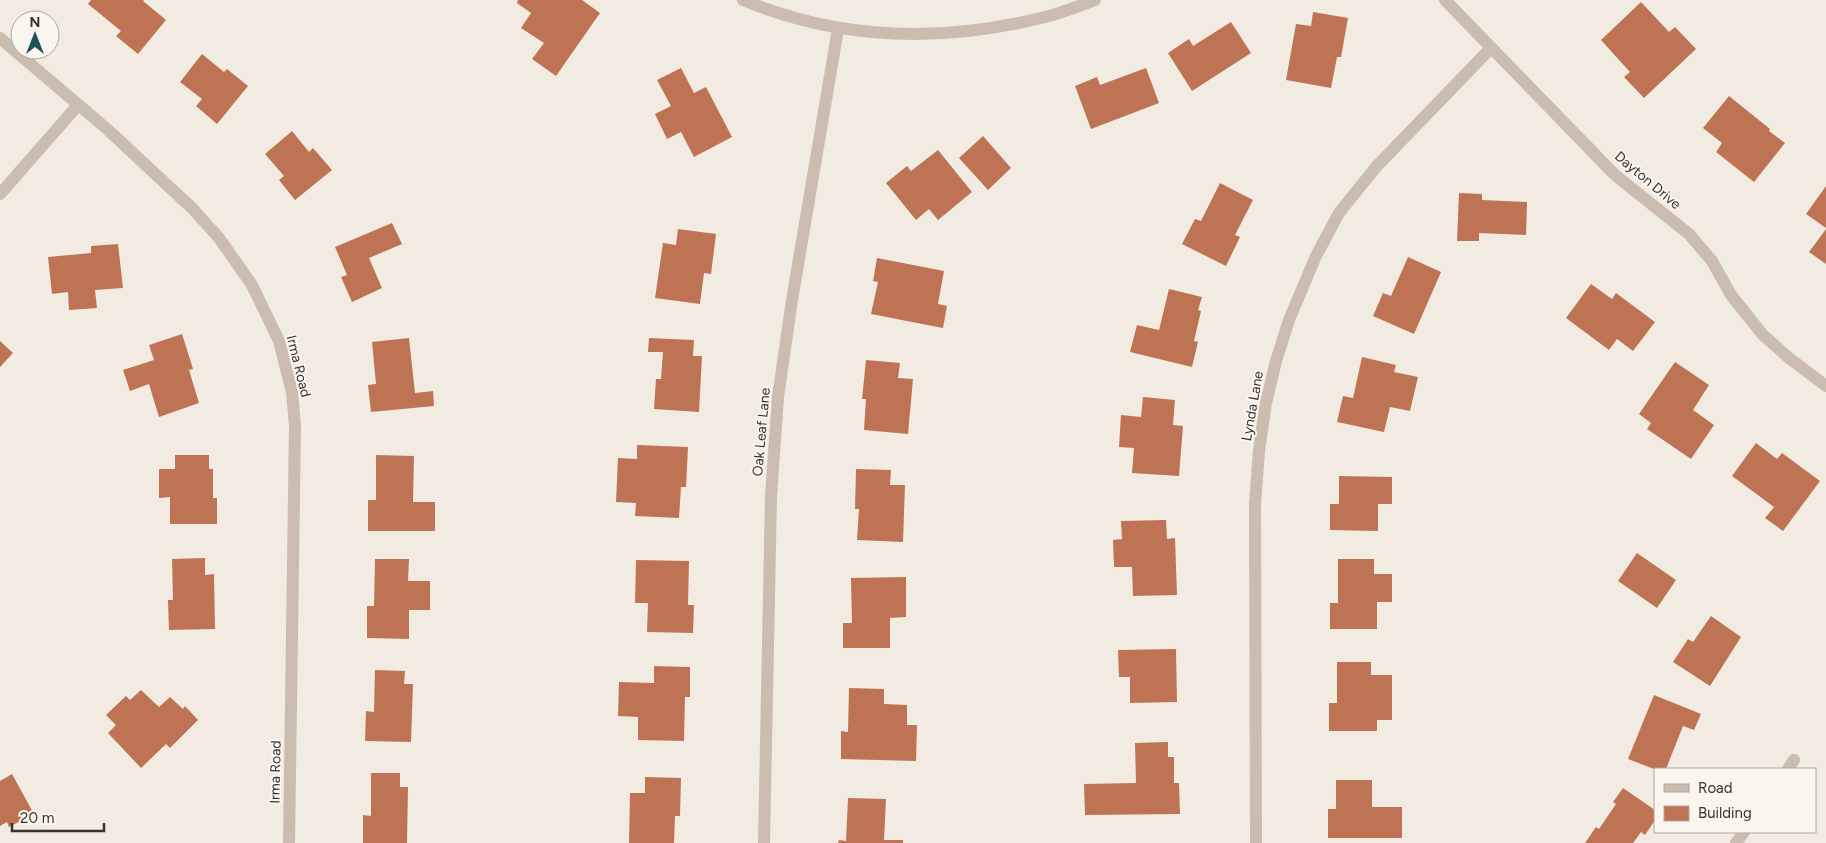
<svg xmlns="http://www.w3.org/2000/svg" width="1826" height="843" font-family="Figtree,sans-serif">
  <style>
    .building { fill: #be7454 }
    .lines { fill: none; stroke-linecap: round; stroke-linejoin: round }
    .minor { stroke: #cabcae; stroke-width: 12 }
    .labels { text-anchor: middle; stroke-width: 4; stroke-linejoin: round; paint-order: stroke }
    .street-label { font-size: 14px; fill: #39312c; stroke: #faf5ee }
  </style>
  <rect width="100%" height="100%" fill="#f2ebe1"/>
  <g class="building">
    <polygon points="91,0 144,0 143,1 166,20 138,54 116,36 121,31 88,4"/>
    <polygon points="518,0 582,0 600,13 556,76 532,59 544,43 521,28 531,13 517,3"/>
    <polygon points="1641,2 1669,32 1675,27 1696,49 1644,98 1624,77 1630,72 1601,40"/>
    <polygon points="1313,12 1348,18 1341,57 1337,57 1331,88 1286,80 1296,24 1311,26"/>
    <polygon points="1231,22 1251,53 1192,91 1168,53 1189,39 1193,46"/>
    <polygon points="202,54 224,72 227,69 248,86 217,124 196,106 202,99 180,82"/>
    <polygon points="681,68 694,93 706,87 732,137 694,157 681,132 667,139 655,114 671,106 657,80"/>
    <polygon points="1146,68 1159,103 1091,129 1075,86 1097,77 1100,85"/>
    <polygon points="1729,96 1770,129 1769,131 1785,143 1754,182 1716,152 1722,143 1703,128"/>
    <polygon points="292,131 309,152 313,148 332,170 295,200 279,180 284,176 265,154"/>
    <polygon points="983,136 1011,168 988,190 959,158"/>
    <polygon points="938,150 972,192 938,220 929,209 916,220 886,183 907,166 911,171"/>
    <polygon points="1220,183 1253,200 1235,235 1240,237 1226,266 1182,244 1195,219 1201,221"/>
    <polygon points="1826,186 1826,228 1806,214"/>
    <polygon points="1459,193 1482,194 1482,200 1527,202 1526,235 1479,233 1479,241 1457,241"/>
    <polygon points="392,223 402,244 369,258 382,288 352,302 341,277 347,275 335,247"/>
    <polygon points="678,229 716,234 711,274 704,273 700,304 655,298 663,243 676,245"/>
    <polygon points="1826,229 1826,264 1809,252"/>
    <polygon points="118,244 123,288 95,290 97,308 69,310 68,292 52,294 48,257 91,253 91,246"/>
    <polygon points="1408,257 1441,272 1414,334 1373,316 1383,293 1391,296"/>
    <polygon points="877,258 944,271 938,304 947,306 943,328 871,314 878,282 873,281"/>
    <polygon points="1591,284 1612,299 1616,293 1655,322 1633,351 1617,339 1609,350 1566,318"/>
    <polygon points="1169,289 1202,297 1198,310 1201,311 1194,341 1198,342 1192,367 1130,352 1137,325 1159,330"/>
    <polygon points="182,334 193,369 189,370 199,403 159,417 149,384 130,391 123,370 154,360 149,345"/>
    <polygon points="409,338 415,393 433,391 434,406 371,412 368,385 376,384 372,342"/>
    <polygon points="649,338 694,340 693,356 702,356 699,412 654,409 656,379 661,379 663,352 648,352"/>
    <polygon points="0,341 13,353 0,367"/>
    <polygon points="1362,357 1396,365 1394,372 1418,377 1410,411 1390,407 1384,432 1337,422 1343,396 1353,398"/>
    <polygon points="866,360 900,363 898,378 913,379 908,434 864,430 866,399 862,399"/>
    <polygon points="1675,362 1709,385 1693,410 1714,425 1691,459 1647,429 1651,423 1639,414"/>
    <polygon points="1143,397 1175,400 1173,425 1183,426 1179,476 1132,473 1134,448 1119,447 1121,415 1141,417"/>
    <polygon points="1756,443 1777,459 1782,453 1820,481 1783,531 1765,518 1774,507 1732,476"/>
    <polygon points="637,445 688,447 686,487 681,487 679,518 635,516 636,503 616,502 618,458 637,459"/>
    <polygon points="175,455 209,455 209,469 213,469 213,498 217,498 217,524 170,524 170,497 159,498 159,469 175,469"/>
    <polygon points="376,455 414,456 413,502 435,502 435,531 368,531 368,500 376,500"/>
    <polygon points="856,469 891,470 890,485 905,485 903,542 857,540 859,509 855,509"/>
    <polygon points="1339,476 1392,477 1392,504 1378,504 1378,531 1330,530 1330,504 1339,504"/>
    <polygon points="1166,520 1167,539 1175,538 1177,595 1133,596 1132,567 1114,567 1113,540 1122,539 1121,521"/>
    <polygon points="1637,553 1676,580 1657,608 1618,581"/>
    <polygon points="205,558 205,575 214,574 215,629 169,630 168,600 173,600 172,559"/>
    <polygon points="375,559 409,559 408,581 430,581 430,610 409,610 409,639 367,638 367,606 374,606"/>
    <polygon points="1338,559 1374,559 1374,574 1392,574 1392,602 1377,602 1377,629 1330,629 1330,603 1338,603"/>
    <polygon points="636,560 689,561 688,605 694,605 693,633 647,632 648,603 635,603"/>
    <polygon points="906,577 906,617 890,618 890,648 843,648 843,623 852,623 851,578"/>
    <polygon points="1711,616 1741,637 1710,686 1673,662 1688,639 1693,642"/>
    <polygon points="1176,649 1177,702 1130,703 1130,677 1119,677 1118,650"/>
    <polygon points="1337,662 1371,662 1371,675 1392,675 1392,720 1377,720 1377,731 1329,731 1329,703 1337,703"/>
    <polygon points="654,666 690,667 690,697 685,697 684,741 638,740 638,717 618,716 619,682 654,683"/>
    <polygon points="375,670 405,671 404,684 413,684 411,742 365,741 366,711 374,712"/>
    <polygon points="849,688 884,689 884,704 907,705 907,725 917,725 916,761 841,759 841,731 848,732"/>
    <polygon points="141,690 159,707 170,697 183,709 185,706 198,720 170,748 166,744 141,768 108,733 116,725 106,715 126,696 130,700"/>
    <polygon points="1654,695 1701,714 1694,730 1683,726 1666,769 1654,769 1628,759"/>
    <polygon points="1168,742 1168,757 1174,757 1174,783 1179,783 1180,814 1085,815 1084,784 1136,783 1135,743"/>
    <polygon points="371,773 400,773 400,787 408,787 407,843 363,843 363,815 371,816"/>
    <polygon points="12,774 34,814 9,827 7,822 0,826 0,781"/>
    <polygon points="645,777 681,778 680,816 675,816 674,843 629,843 630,793 645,793"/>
    <polygon points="1336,780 1372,780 1372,807 1402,807 1402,838 1328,838 1328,809 1336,809"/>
    <polygon points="1623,788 1655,810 1655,820 1645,835 1641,832 1633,843 1585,843 1596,827 1599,829 1616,804 1613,802"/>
    <polygon points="848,798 886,799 884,840 903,840 903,843 838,843 839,840 846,841"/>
  </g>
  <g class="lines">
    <g class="minor">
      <path d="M 743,0 C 841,41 942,43 1045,17 C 1062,13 1079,6 1095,0"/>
      <polyline points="1445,0 1615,175 1689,234 1712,261 1731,295 1763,335 1789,358 1826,386"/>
      <polyline points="0,38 107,129 193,209 219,238 252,285 279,341 292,392 295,426 289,843"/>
      <polyline points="0,194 78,105"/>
      <polyline points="1788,769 1794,760"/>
      <polyline points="764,843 771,496 778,397 792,300 838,29"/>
      <polyline points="1256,843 1255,504 1259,451 1266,403 1276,361 1289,320 1316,256 1339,213 1376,167 1491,48"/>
      <polyline points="1736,843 1744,832"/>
    </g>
  </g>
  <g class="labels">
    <g class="street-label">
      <text transform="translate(1648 180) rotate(40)" y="5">Dayton Drive</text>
      <text transform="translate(299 366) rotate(76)" y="5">Irma Road</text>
      <text transform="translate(1252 406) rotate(-80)" y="5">Lynda Lane</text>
      <text transform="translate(761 432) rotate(-85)" y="5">Oak Leaf Lane</text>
      <text transform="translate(275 772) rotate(-89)" y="5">Irma Road</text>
    </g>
  </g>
  <rect x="1654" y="768" width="162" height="65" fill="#faf5ee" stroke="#ada7a0"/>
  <rect x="1664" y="784" width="25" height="8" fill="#cabcae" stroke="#ada7a0"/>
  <text x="1698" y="793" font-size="15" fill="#39312c">Road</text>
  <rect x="1664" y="806" width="25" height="15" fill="#be7454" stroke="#ada7a0"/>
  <text x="1698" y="818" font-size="15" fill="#39312c">Building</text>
  <g transform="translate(35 35)"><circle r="24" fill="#faf5ee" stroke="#ada7a0"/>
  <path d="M0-4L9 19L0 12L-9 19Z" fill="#235158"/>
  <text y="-8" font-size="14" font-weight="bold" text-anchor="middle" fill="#39312c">N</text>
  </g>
  <path d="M12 823v8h92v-8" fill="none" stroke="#39312c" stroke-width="2.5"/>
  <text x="20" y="823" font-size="15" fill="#39312c" stroke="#faf5ee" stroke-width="4" paint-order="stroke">20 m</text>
</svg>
